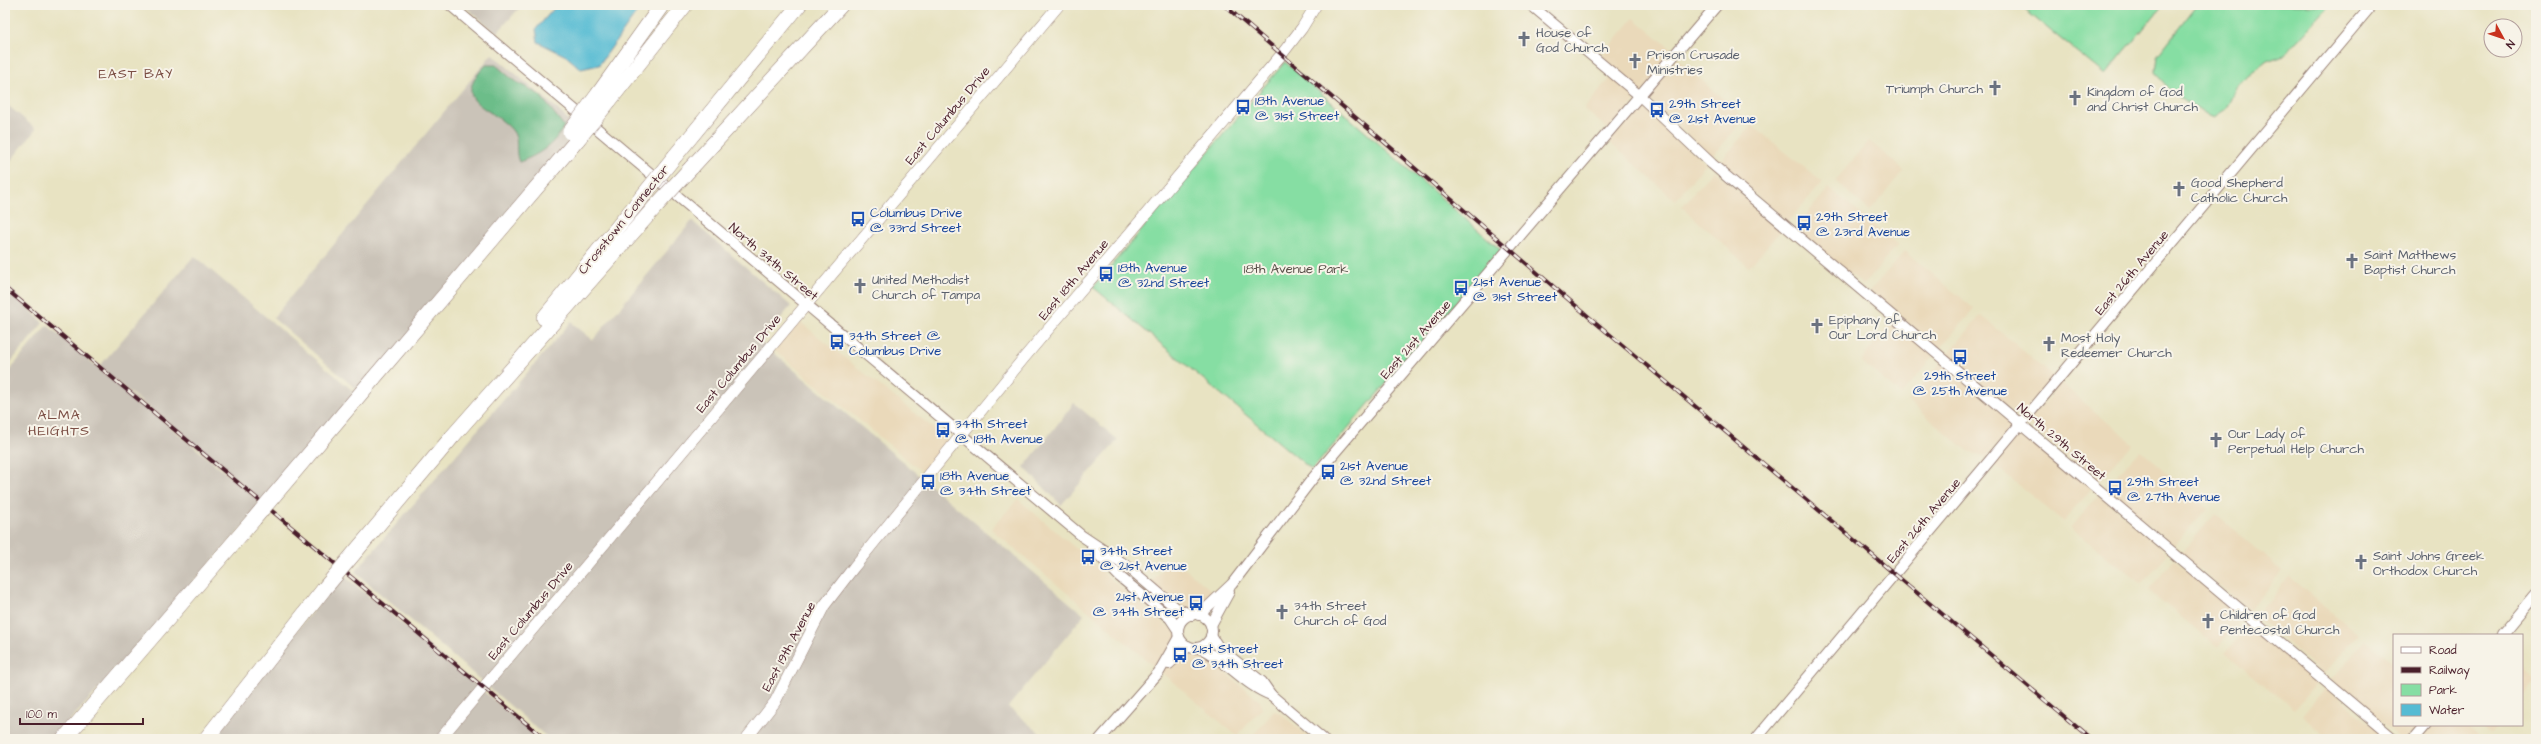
<svg xmlns="http://www.w3.org/2000/svg" width="2541" height="744" font-family="'Architects Daughter',sans-serif">
  <style>
    .built { fill: #ead9ba }
    .industrial { fill: #cac3b8 }
    .green { fill: #86dea3; stroke: #687e67 }
    .forest { fill: #6cbd89; stroke: #5b6e5a }
    .water { fill: #55bbd3; stroke: #506d7f }
    .lines { fill: none; stroke-linecap: round; stroke-linejoin: round }
    .tertiary-casing { stroke: #998176; stroke-width: 12 }
    .secondary-casing { stroke: #998176; stroke-width: 12 }
    .motorway-casing { stroke: #998176; stroke-width: 16 }
    .tertiary { stroke: #fff; stroke-width: 10 }
    .secondary { stroke: #fff; stroke-width: 11 }
    .motorway { stroke: #fff; stroke-width: 15 }
    .rail-casing { stroke: #4a1f2b; stroke-width: 4 }
    .rail { stroke: #f7f3e8; stroke-width: 2.5; stroke-dasharray: 8; stroke-linecap: butt }
    .motorway-bridge-casing { stroke: #998176; stroke-width: 16; stroke-linecap: butt }
    .motorway-bridge { stroke: #fff; stroke-width: 15 }
    .labels { text-anchor: middle; stroke-width: 4; stroke-linejoin: round; paint-order: stroke }
    .worship-label { font-size: 13px; fill: #5b616d; stroke: #f7f3e8; text-anchor: start }
    .transit-label { font-size: 13px; fill: #164399; stroke: #f7f3e8; text-anchor: start }
    .street-label { font-size: 13px; fill: #4a1f2b; stroke: #f7f3e8 }
    .park-label { font-size: 13px; fill: #594f49; stroke: #f7f3e8 }
    .neighbourhood-label { font-size: 14px; letter-spacing: 1px; fill: #7c4f45; stroke: #f7f3e8 }
  </style>
  <rect width="100%" height="100%" fill="#f7f3e8"/>
  <filter id="ink" filterUnits="userSpaceOnUse"><feTurbulence type="fractalNoise" baseFrequency=".025" numOctaves="2"/><feDisplacementMap in="SourceGraphic" scale="8" xChannelSelector="R" yChannelSelector="G"/><feConvolveMatrix kernelMatrix="1 2 1 2 8 2 1 2 1" color-interpolation-filters="sRGB"/></filter>
  <filter id="wash" filterUnits="userSpaceOnUse"><feTurbulence type="fractalNoise" baseFrequency=".012" numOctaves="4" result="noise"/><feDisplacementMap in="SourceGraphic" scale="16" xChannelSelector="R" yChannelSelector="G"/><feGaussianBlur stdDeviation="0.9" result="paint"/><feColorMatrix in="noise" values="0 0 0 0 0 0 0 0 0 0 0 0 0 0 0 0 0 1.4 0 .05"/><feComposite in="paint" operator="in"/></filter>
  <g filter="url(#wash)">
    <rect width="100%" height="100%" fill="#e8e3c2"/>
    <g class="built">
      <polygon points="1634,18 1676,53 1641,95 1599,59"/>
      <polygon points="1677,59 1745,118 1712,157 1646,96"/>
      <polygon points="1614,74 1639,97 1609,130 1584,109"/>
      <polygon points="1640,103 1706,164 1675,200 1608,141"/>
      <polygon points="1752,125 1822,182 1788,222 1719,163"/>
      <polygon points="1869,141 1904,170 1870,211 1835,181"/>
      <polygon points="1713,170 1783,228 1749,267 1682,207"/>
      <polygon points="1829,188 1898,245 1863,285 1795,228"/>
      <polygon points="1905,251 1974,309 1939,349 1870,291"/>
      <polygon points="1981,315 2054,377 2020,417 1947,355"/>
      <polygon points="1892,320 1934,356 1901,395 1861,361"/>
      <polygon points="800,322 953,444 926,475 772,348 794,324"/>
      <polygon points="1941,362 2015,423 1985,458 1967,450 1908,401"/>
      <polygon points="2061,383 2133,444 2098,482 2027,423"/>
      <polygon points="2022,429 2092,488 2064,522 1993,464"/>
      <polygon points="2140,450 2208,508 2174,546 2105,488"/>
      <polygon points="2099,495 2168,553 2141,584 2071,528"/>
      <polygon points="1018,499 1137,601 1260,701 1262,708 1237,736 991,529"/>
      <polygon points="2215,514 2282,571 2249,610 2181,553"/>
      <polygon points="1172,558 1218,596 1208,604 1195,611 1170,601 1150,584"/>
      <polygon points="2175,559 2243,617 2218,647 2148,590"/>
      <polygon points="2289,577 2358,634 2324,674 2256,616"/>
      <polygon points="2251,623 2319,681 2294,709 2225,653"/>
      <polygon points="2365,640 2394,665 2394,725 2420,725 2408,739 2401,739 2332,680"/>
      <polygon points="2522,668 2536,681 2522,698"/>
      <polygon points="2326,687 2388,739 2330,739 2302,716"/>
      <polygon points="1274,711 1279,712 1311,739 1250,739"/>
      <polygon points="2432,725 2464,725 2481,739 2420,739"/>
      <polygon points="2478,725 2498,725 2490,735"/>
    </g>
    <g class="industrial">
      <polygon points="463,5 522,5 497,33"/>
      <polygon points="492,54 555,107 580,132 361,393 273,318"/>
      <polygon points="5,103 36,129 5,168"/>
      <polygon points="692,221 791,306 761,342 1084,615 1008,707 1047,739 549,739 355,572 571,322 593,340"/>
      <polygon points="194,256 358,395 265,503 99,367"/>
      <polygon points="5,283 43,323 5,369"/>
      <polygon points="47,325 263,504 114,673 52,739 5,739 5,376"/>
      <polygon points="1074,403 1118,440 1061,505 1024,467"/>
      <polygon points="343,575 481,689 440,739 206,739"/>
      <polygon points="483,691 521,722 541,739 443,739"/>
    </g>
    <g class="green">
      <polygon points="2019,5 2163,5 2105,75"/>
      <path d="M 2197,5 L 2330,5 L 2284,55 L 2267,61 L 2238,84 L 2226,109 L 2214,117 C 2190,107 2170,93 2155,72 L 2157,56 Z"/>
      <polygon points="1285,62 1501,250 1312,470 1093,287"/>
    </g>
    <path class="forest" d="M 486,65 L 496,65 L 513,80 L 540,95 L 564,126 C 554,145 539,155 519,162 C 514,152 520,139 512,130 C 491,105 448,104 486,65 Z"/>
    <polygon class="water" points="557,5 585,5 588,7 642,5 599,65 581,69 566,56 538,42 536,29"/>
  </g>
  <g filter="url(#ink)">
    <g class="lines">
      <defs>
        <g id="tertiary">
          <polyline points="450,5 1082,536 1127,566 1176,608 1192,615"/>
          <polyline points="1531,5 1640,96 1712,164 2394,739"/>
          <polyline points="1092,548 1120,577 1170,618 1178,630"/>
          <circle cx="1195" cy="631" r="17"/>
          <polyline points="1199,615 1232,584 1313,478 1717,5"/>
          <polyline points="1211,625 1229,592"/>
          <polyline points="2502,635 2536,594"/>
          <polyline points="1211,636 1219,648 1262,682 1271,695 1323,739"/>
          <path d="M 1200,648 C 1227,660 1244,685 1271,695"/>
          <polyline points="1169,664 1188,646"/>
          <polyline points="1100,739 1159,672 1179,637"/>
          <polyline points="1756,739 2372,5"/>
          <polyline points="2414,739 2426,725"/>
        </g>
        <g id="secondary">
          <polyline points="440,739 1059,5"/>
          <polyline points="746,739 775,702 824,606 854,567 1023,359 1282,54 1302,28 1316,5"/>
        </g>
        <g id="motorway">
          <polyline points="599,93 662,5"/>
          <polyline points="609,101 685,5"/>
          <polyline points="675,156 799,5"/>
          <polyline points="691,168 841,5"/>
          <polyline points="544,318 642,197"/>
          <polyline points="373,379 578,139"/>
          <polyline points="452,437 656,206"/>
          <polyline points="64,739 254,519"/>
          <polyline points="206,739 324,589"/>
        </g>
      </defs>
      <use href="#tertiary" class="tertiary-casing"/>
      <use href="#secondary" class="secondary-casing"/>
      <use href="#motorway" class="motorway-casing"/>
      <use href="#tertiary" class="tertiary"/>
      <use href="#secondary" class="secondary"/>
      <use href="#motorway" class="motorway"/>
      <defs>
        <g id="rail">
          <polyline points="1224,5 1589,317 2091,739"/>
          <polyline points="5,288 545,739"/>
        </g>
      </defs>
      <use href="#rail" class="rail-casing"/>
      <use href="#rail" class="rail"/>
      <defs>
        <g id="motorway-bridge">
          <polyline points="570,132 599,93"/>
          <polyline points="578,139 609,101"/>
          <polyline points="642,197 675,156"/>
          <polyline points="656,206 691,168"/>
          <polyline points="254,519 373,379"/>
          <polyline points="324,589 452,437"/>
        </g>
      </defs>
      <use href="#motorway-bridge" class="motorway-bridge-casing"/>
      <use href="#motorway-bridge" class="motorway-bridge"/>
    </g>
  </g>
  <defs>
    <symbol id="church-bare" viewBox="-9 -9 18 18"><path d="M-1.2-6h2.4v3.5h3.3v2.4h-3.3V6h-2.4V-.1h-3.3v-2.4h3.3Z" fill="#6b7280" stroke="#f7f3e8" stroke-width="2.5" paint-order="stroke"/></symbol>
    <symbol id="bus-bare" viewBox="-9 -9 18 18"><path d="M-5-6H5V4H4V6H2V4H-2V6H-4V4H-5ZM-3.5-4V0h7V-4ZM-3.5 1.2v1.5H-2V1.2ZM2 1.2v1.5H3.5V1.2Z" fill="#1a4fb4" stroke="#f7f3e8" stroke-width="2.5" paint-order="stroke"/></symbol>
  </defs>
  <g fill-rule="evenodd">
    <use href="#church-bare" x="1513" y="28" width="22" height="22"/>
    <use href="#church-bare" x="1624" y="50" width="22" height="22"/>
    <use href="#church-bare" x="1984" y="77" width="22" height="22"/>
    <use href="#church-bare" x="2064" y="87" width="22" height="22"/>
    <use href="#bus-bare" x="1232" y="96" width="22" height="22"/>
    <use href="#bus-bare" x="1646" y="99" width="22" height="22"/>
    <use href="#church-bare" x="2168" y="178" width="22" height="22"/>
    <use href="#bus-bare" x="847" y="208" width="22" height="22"/>
    <use href="#bus-bare" x="1793" y="212" width="22" height="22"/>
    <use href="#church-bare" x="2341" y="250" width="22" height="22"/>
    <use href="#bus-bare" x="1095" y="263" width="22" height="22"/>
    <use href="#church-bare" x="849" y="275" width="22" height="22"/>
    <use href="#bus-bare" x="1450" y="277" width="22" height="22"/>
    <use href="#church-bare" x="1806" y="315" width="22" height="22"/>
    <use href="#bus-bare" x="826" y="331" width="22" height="22"/>
    <use href="#church-bare" x="2038" y="333" width="22" height="22"/>
    <use href="#bus-bare" x="1949" y="346" width="22" height="22"/>
    <use href="#bus-bare" x="932" y="419" width="22" height="22"/>
    <use href="#church-bare" x="2205" y="429" width="22" height="22"/>
    <use href="#bus-bare" x="1317" y="461" width="22" height="22"/>
    <use href="#bus-bare" x="917" y="471" width="22" height="22"/>
    <use href="#bus-bare" x="2104" y="477" width="22" height="22"/>
    <use href="#bus-bare" x="1077" y="546" width="22" height="22"/>
    <use href="#church-bare" x="2350" y="551" width="22" height="22"/>
    <use href="#bus-bare" x="1185" y="592" width="22" height="22"/>
    <use href="#church-bare" x="1271" y="601" width="22" height="22"/>
    <use href="#church-bare" x="2197" y="610" width="22" height="22"/>
    <use href="#bus-bare" x="1169" y="644" width="22" height="22"/>
  </g>
  <g class="labels">
    <g class="worship-label">
      <text x="1536" y="37">House of<tspan x="1536" dy="15">God Church</tspan></text>
      <text x="1647" y="59">Prison Crusade<tspan x="1647" dy="15">Ministries</tspan></text>
      <text x="1983" y="93" text-anchor="end">Triumph Church</text>
      <text x="2087" y="96">Kingdom of God<tspan x="2087" dy="15">and Christ Church</tspan></text>
      <text x="2191" y="187">Good Shepherd<tspan x="2191" dy="15">Catholic Church</tspan></text>
      <text x="2364" y="259">Saint Matthews<tspan x="2364" dy="15">Baptist Church</tspan></text>
      <text x="872" y="284">United Methodist<tspan x="872" dy="15">Church of Tampa</tspan></text>
      <text x="1829" y="324">Epiphany of<tspan x="1829" dy="15">Our Lord Church</tspan></text>
      <text x="2061" y="342">Most Holy<tspan x="2061" dy="15">Redeemer Church</tspan></text>
      <text x="2228" y="438">Our Lady of<tspan x="2228" dy="15">Perpetual Help Church</tspan></text>
      <text x="2373" y="560">Saint Johns Greek<tspan x="2373" dy="15">Orthodox Church</tspan></text>
      <text x="1294" y="610">34th Street<tspan x="1294" dy="15">Church of God</tspan></text>
      <text x="2220" y="619">Children of God<tspan x="2220" dy="15">Pentecostal Church</tspan></text>
    </g>
    <g class="transit-label">
      <text x="1255" y="105">18th Avenue<tspan x="1255" dy="15">@ 31st Street</tspan></text>
      <text x="1669" y="108">29th Street<tspan x="1669" dy="15">@ 21st Avenue</tspan></text>
      <text x="870" y="217">Columbus Drive<tspan x="870" dy="15">@ 33rd Street</tspan></text>
      <text x="1816" y="221">29th Street<tspan x="1816" dy="15">@ 23rd Avenue</tspan></text>
      <text x="1118" y="272">18th Avenue<tspan x="1118" dy="15">@ 32nd Street</tspan></text>
      <text x="1473" y="286">21st Avenue<tspan x="1473" dy="15">@ 31st Street</tspan></text>
      <text x="849" y="340">34th Street @<tspan x="849" dy="15">Columbus Drive</tspan></text>
      <text x="1960" y="380" text-anchor="middle">29th Street<tspan x="1960" dy="15">@ 25th Avenue</tspan></text>
      <text x="955" y="428">34th Street<tspan x="955" dy="15">@ 18th Avenue</tspan></text>
      <text x="1340" y="470">21st Avenue<tspan x="1340" dy="15">@ 32nd Street</tspan></text>
      <text x="940" y="480">18th Avenue<tspan x="940" dy="15">@ 34th Street</tspan></text>
      <text x="2127" y="486">29th Street<tspan x="2127" dy="15">@ 27th Avenue</tspan></text>
      <text x="1100" y="555">34th Street<tspan x="1100" dy="15">@ 21st Avenue</tspan></text>
      <text x="1184" y="601" text-anchor="end">21st Avenue<tspan x="1184" dy="15">@ 34th Street</tspan></text>
      <text x="1192" y="653">21st Street<tspan x="1192" dy="15">@ 34th Street</tspan></text>
    </g>
    <g class="street-label">
      <text transform="translate(947 115) rotate(-50)" y="5">East Columbus Drive</text>
      <text transform="translate(623 219) rotate(-51)" y="5">Crosstown Connector</text>
      <text transform="translate(774 261) rotate(40)" y="5">North 34th Street</text>
      <text transform="translate(2131 272) rotate(-50)" y="5">East 26th Avenue</text>
      <text transform="translate(1073 279) rotate(-50)" y="5">East 18th Avenue</text>
      <text transform="translate(1415 339) rotate(-49)" y="5">East 21st Avenue</text>
      <text transform="translate(738 363) rotate(-50)" y="5">East Columbus Drive</text>
      <text transform="translate(2062 441) rotate(40)" y="5">North 29th Street</text>
      <text transform="translate(1923 520) rotate(-50)" y="5">East 26th Avenue</text>
      <text transform="translate(530 610) rotate(-50)" y="5">East Columbus Drive</text>
      <text transform="translate(788 646) rotate(-62)" y="5">East 19th Avenue</text>
    </g>
    <g class="park-label">
      <text x="1296" y="273">18th Avenue Park</text>
    </g>
    <g class="neighbourhood-label">
      <text x="136" y="78">EAST BAY</text>
      <text x="59" y="419">ALMA<tspan x="59" dy="16">HEIGHTS</tspan></text>
    </g>
  </g>
  <rect width="2541" height="744" fill="none" stroke="#f7f3e8" stroke-width="20"/>
  <rect x="2393" y="634" width="130" height="92" fill="#f7f3e8" stroke="#b29e9c"/>
  <rect x="2401" y="647" width="20" height="6" fill="#ffffff" stroke="#b29e9c"/>
  <text x="2429" y="654" font-size="12" fill="#4a1f2b">Road</text>
  <rect x="2401" y="667" width="20" height="6" fill="#4a1f2b" stroke="#b29e9c"/>
  <text x="2429" y="674" font-size="12" fill="#4a1f2b">Railway</text>
  <rect x="2401" y="684" width="20" height="12" fill="#86dea3" stroke="#b29e9c"/>
  <text x="2429" y="694" font-size="12" fill="#4a1f2b">Park</text>
  <rect x="2401" y="704" width="20" height="12" fill="#55bbd3" stroke="#b29e9c"/>
  <text x="2429" y="714" font-size="12" fill="#4a1f2b">Water</text>
  <g transform="translate(2503 38) rotate(130)"><circle r="19" fill="#f7f3e8" stroke="#b29e9c"/>
  <path d="M0-3L7 15L0 10L-7 15Z" fill="#c8321e"/>
  <text y="-6" font-size="11" font-weight="bold" text-anchor="middle" fill="#4a1f2b">N</text>
  </g>
  <path d="M20 718v6h123v-6" fill="none" stroke="#4a1f2b" stroke-width="2"/>
  <text x="26" y="718" font-size="12" fill="#4a1f2b" stroke="#f7f3e8" stroke-width="3" paint-order="stroke">100 m</text>
</svg>
